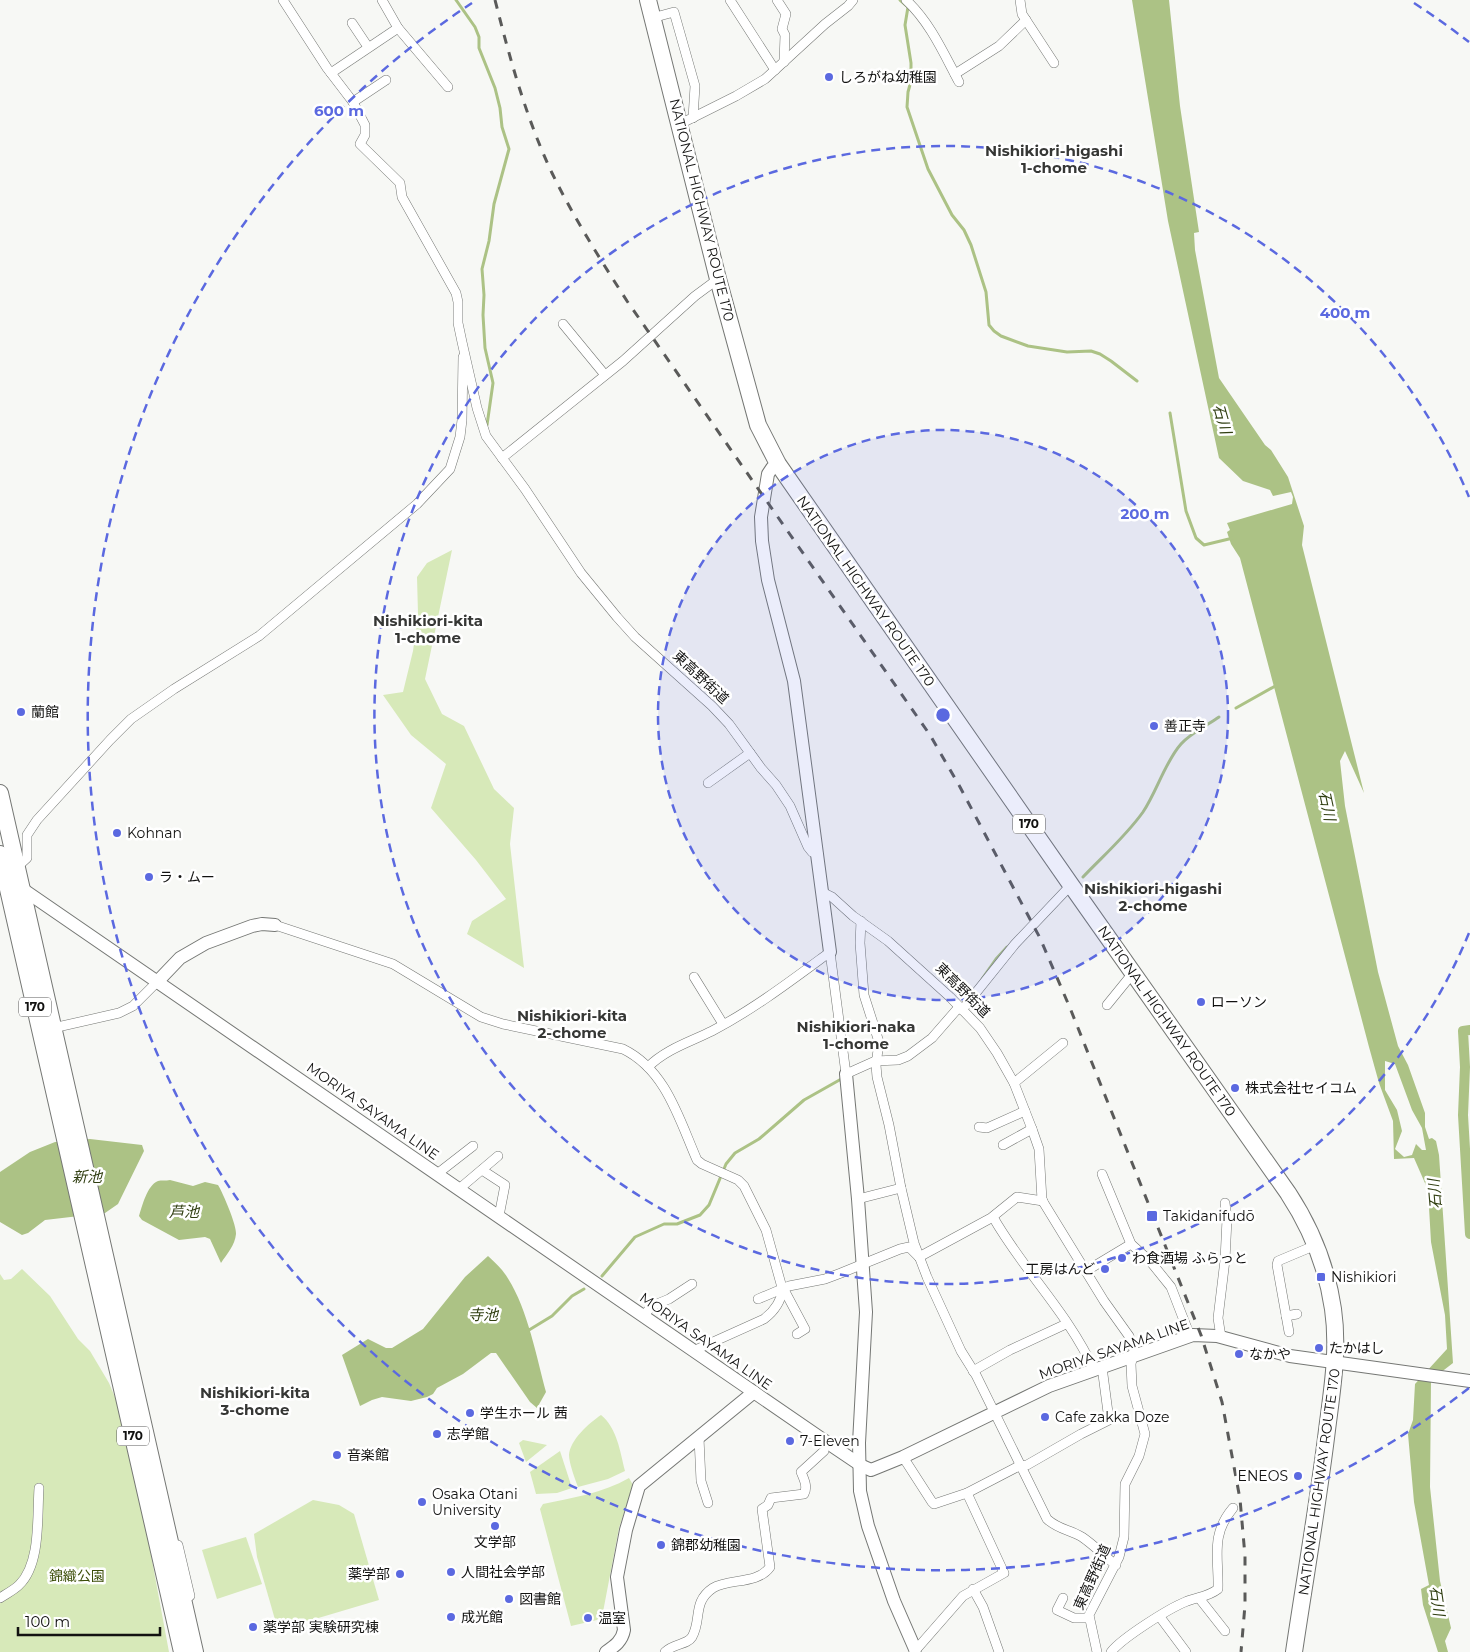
<svg xmlns="http://www.w3.org/2000/svg" width="1470" height="1652" font-family="Montserrat,'Noto Sans JP',sans-serif">
  <style>
    .green { fill: #d7e9b9 }
    .water { fill: #acc285; fill-rule: evenodd }
    .lines { fill: none; stroke-linecap: round; stroke-linejoin: round }
    .stream { stroke: #acc285; stroke-width: 3 }
    .canal { stroke: #acc285; stroke-width: 10 }
    .street-casing { stroke: #757774; stroke-width: 10 }
    .secondary-casing { stroke: #757774; stroke-width: 14 }
    .highway-casing { stroke: #757774; stroke-width: 18 }
    .street { stroke: #fff; stroke-width: 9 }
    .secondary { stroke: #fff; stroke-width: 12 }
    .highway { stroke: #fff; stroke-width: 16 }
    .rail { stroke: #5a5a59; stroke-width: 3; stroke-dasharray: 9 9; stroke-linecap: butt }
    .ring { fill: none; stroke: #5b69e0; stroke-width: 2.5; stroke-dasharray: 9 6 }
    .poi-dot { fill: #5b69e0; stroke: #fff; stroke-width: 2 }
    .labels { text-anchor: middle; stroke-width: 5; stroke-linejoin: round; paint-order: stroke }
    .shield { fill: #fff; stroke: #595958; stroke-width: 1 }
    .shield-label { font-size: 12px; font-weight: bold; fill: #121211 }
    .poi-label { font-size: 14px; fill: #121211; stroke: #fff; text-anchor: start }
    .street-label { font-size: 14px; fill: #121211; stroke: #fff }
    .park-label { font-size: 14px; fill: #3c4e09; stroke: #fff }
    .neighbourhood-label { font-size: 15px; font-weight: bold; fill: #363735; stroke: #fff }
    .water-label { font-size: 15px; font-style: italic; fill: #313f12; stroke: #fff }
    .centre { fill: #5b69e0; stroke: #fff; stroke-width: 2.5 }
    .ring-label { font-size: 15px; text-anchor: middle; font-weight: bold; fill: #5b69e0; stroke: #fff; stroke-width: 5; stroke-linejoin: round; paint-order: stroke }
  </style>
  <rect width="100%" height="100%" fill="#f7f8f5"/>
  <g class="green">
    <polygon points="452,550 425,679 442,714 464,726 494,789 514,808 510,844 524,968 467,934 472,921 506,899 476,860 431,808 446,764 411,735 383,695 403,692 413,651 418,614 417,577 427,563"/>
    <polygon points="22,1269 50,1296 78,1339 90,1351 109,1383 120,1409 136,1474 169,1652 0,1652 0,1274 4,1280 11,1279"/>
    <path d="M 601,1415 C 617,1428 620,1451 625,1471 L 608,1479 L 578,1487 C 575,1479 569,1463 569,1455 C 570,1440 589,1423 601,1415 Z"/>
    <polygon points="523,1440 547,1445 526,1462 519,1443"/>
    <polygon points="560,1451 572,1488 557,1493 536,1494 530,1472"/>
    <path d="M 629,1478 L 633,1485 L 619,1528 L 603,1612 L 597,1620 L 571,1626 L 540,1509 L 543,1504 C 572,1498 603,1493 629,1478 Z"/>
    <polygon points="313,1500 339,1505 354,1514 379,1600 278,1630 257,1557 254,1534"/>
    <polygon points="246,1537 262,1584 217,1599 202,1550"/>
  </g>
  <g class="water">
    <path d="M 1132,0 L 1169,0 L 1180,106 L 1199,232 L 1194,233 L 1195,250 L 1219,378 L 1265,445 L 1271,450 L 1288,477 L 1304,526 L 1302,545 L 1364,793 L 1345,751 L 1340,761 L 1345,806 L 1378,972 L 1398,1046 L 1408,1065 L 1425,1113 L 1425,1127 L 1429,1139 L 1432,1138 L 1436,1141 L 1439,1155 L 1453,1363 L 1431,1380 L 1430,1487 L 1440,1581 L 1451,1628 L 1445,1641 L 1448,1652 L 1438,1652 L 1423,1605 L 1421,1589 L 1429,1585 L 1414,1502 L 1408,1434 L 1413,1420 L 1415,1384 L 1447,1349 L 1445,1315 L 1431,1242 L 1428,1190 L 1414,1158 L 1394,1159 L 1393,1121 L 1379,1083 L 1369,1047 L 1240,558 L 1231,544 L 1227,532 L 1230,530 L 1227,523 L 1292,504 L 1293,497 L 1291,492 L 1273,496 L 1270,490 L 1243,481 L 1219,458 L 1168,221 ZM 1385,1061 L 1395,1064 L 1412,1110 L 1422,1128 L 1426,1150 L 1422,1150 L 1416,1144 L 1412,1155 L 1404,1157 L 1395,1149 L 1402,1131 L 1397,1110 L 1385,1090 Z"/>
    <polygon points="90,1139 142,1145 144,1151 118,1204 105,1213 45,1220 28,1233 22,1235 0,1222 0,1172 30,1152 55,1142"/>
    <path d="M 170,1180 L 193,1186 L 205,1182 L 218,1185 C 223,1193 237,1226 236,1234 C 235,1245 227,1254 221,1263 L 210,1239 L 205,1237 L 179,1240 L 142,1220 L 139,1216 C 142,1207 147,1185 158,1181 C 161,1180 166,1181 170,1180 Z"/>
    <path d="M 488,1256 C 493,1261 498,1265 502,1270 C 526,1300 536,1355 546,1392 L 537,1408 L 530,1402 L 496,1353 L 491,1353 L 463,1374 L 437,1388 L 433,1394 L 427,1397 L 411,1401 L 382,1397 L 372,1400 L 360,1406 L 342,1355 L 368,1339 L 386,1348 L 392,1348 L 423,1329 L 465,1277 Z"/>
  </g>
  <g class="lines">
    <g class="stream">
      <polyline points="456,0 475,27 479,37 479,48 495,88 500,108 502,127 509,149 494,204 489,241 482,269 484,295 483,315 485,348 493,383 487,425"/>
      <polyline points="900,0 908,7 905,25 911,63 911,81 908,92 907,107 928,169 952,215 964,230 971,245 986,292 989,325 994,331 1001,336 1028,346 1067,352 1091,351 1100,354 1111,361 1137,381"/>
      <polyline points="1170,413 1186,511 1196,538 1204,545 1233,538"/>
      <polyline points="1236,708 1277,685"/>
      <path d="M 1083,877 C 1103,856 1126,836 1143,812 C 1157,791 1165,762 1181,744 C 1191,733 1206,726 1219,717"/>
      <polyline points="982,979 996,959 1007,947"/>
      <polyline points="602,1276 635,1237 664,1224 677,1224 700,1215 709,1205 726,1164 735,1153 759,1139 804,1100 843,1078"/>
      <polyline points="526,1329 529,1330 552,1316 572,1296 584,1289"/>
    </g>
    <polyline class="canal" points="1470,1030 1463,1031 1465,1067 1463,1115 1470,1234"/>
    <defs>
      <g id="street">
        <polyline points="283,0 327,68 353,102 365,125 365,135 360,144 400,183 402,197 456,293 458,302 458,323 462,342 477,408 486,436 525,489 581,573 617,617 635,637 712,706 729,724 761,768 776,785 790,806 808,847 812,852 818,854"/>
        <polyline points="382,0 398,28 448,87"/>
        <polyline points="730,0 775,70"/>
        <polyline points="777,0 786,14 782,29 785,35 784,62"/>
        <path d="M 906,0 C 930,22 944,54 959,82"/>
        <polyline points="1020,0 1022,14 1054,63"/>
        <polyline points="652,18 674,12 695,86 693,118"/>
        <polyline points="352,23 368,47"/>
        <polyline points="331,73 398,28"/>
        <polyline points="955,74 999,46 1026,20"/>
        <polyline points="353,102 386,80"/>
        <polyline points="680,124 736,96 765,79 825,24 848,6 853,0"/>
        <polyline points="563,324 605,375"/>
        <polyline points="502,458 623,361 695,296 718,279"/>
        <polyline points="708,783 750,753"/>
        <polyline points="15,869 27,858 27,835 37,820 110,740 131,719 174,689 259,636 417,504 450,469 460,437 462,420 463,357"/>
        <polyline points="822,892 832,897 853,916 888,941 950,997 980,1028 997,1053 1014,1083 1032,1129 1039,1149 1042,1200 1104,1301 1129,1336 1134,1350 1131,1364 1132,1386 1145,1434 1139,1456 1125,1484 1124,1537 1119,1557 1089,1615 1097,1652"/>
        <path d="M 861,921 L 860,943 L 864,995 L 879,1042 L 876,1065 L 877,1077 L 889,1125 L 901,1188 L 914,1243 L 927,1277 L 961,1351 L 976,1375 L 1047,1519 C 1059,1530 1069,1529 1082,1537 C 1094,1545 1104,1556 1116,1565"/>
        <path d="M 275,925 L 393,964 L 481,1017 L 503,1024 L 623,1049 C 666,1070 679,1119 697,1160 L 702,1164 L 738,1180 L 744,1186 L 766,1230 L 781,1284 L 805,1329 L 797,1334"/>
        <polyline points="694,977 723,1024"/>
        <polyline points="1107,1005 1133,973"/>
        <polyline points="962,1010 1015,944 1071,885"/>
        <polyline points="53,1028 119,1013 133,1006 158,981"/>
        <path d="M 648,1067 C 666,1049 690,1042 712,1031 C 754,1009 792,980 830,952 L 846,1074 L 875,1061 L 898,1060 L 908,1056 L 932,1038 L 959,1007"/>
        <polyline points="1014,1083 1063,1043"/>
        <polyline points="979,1127 987,1128 1025,1111"/>
        <polyline points="1003,1145 1032,1129"/>
        <polyline points="482,1170 505,1185 499,1216"/>
        <polyline points="437,1174 473,1146"/>
        <polyline points="1102,1174 1131,1244 1150,1261 1171,1287 1190,1336"/>
        <polyline points="459,1189 498,1156"/>
        <polyline points="858,1199 901,1188"/>
        <path d="M 993,1217 C 1023,1270 1069,1314 1094,1370"/>
        <polyline points="919,1257 991,1218 1017,1197 1043,1201"/>
        <polyline points="1086,1271 1131,1244"/>
        <polyline points="758,1299 789,1286 825,1279 841,1273 900,1249 909,1247 918,1256"/>
        <polyline points="643,1316 652,1306 669,1299 692,1284"/>
        <polyline points="1286,1316 1297,1314"/>
        <polyline points="1289,1332 1277,1265 1278,1261 1316,1245"/>
        <polyline points="1221,1337 1218,1318 1225,1260 1227,1219 1225,1203"/>
        <path d="M 693,1351 L 764,1319 C 776,1310 780,1301 784,1288"/>
        <polyline points="973,1371 1010,1350 1066,1324"/>
        <polyline points="699,1438 701,1481 708,1503"/>
        <polyline points="903,1457 932,1502 934,1504 967,1493 1019,1466 1027,1465 1081,1434 1109,1420 1102,1367"/>
        <polyline points="178,1545 190,1596"/>
        <polyline points="973,1589 983,1607 999,1652"/>
        <path d="M 0,1598 C 6,1594 14,1590 19,1585 C 41,1564 37,1517 39,1488"/>
        <polyline points="1063,1598 1057,1610 1074,1618 1089,1618"/>
        <polyline points="1199,1598 1225,1631"/>
        <polyline points="1160,1617 1186,1652"/>
        <path d="M 665,1652 C 674,1643 687,1645 692,1637 C 702,1620 692,1602 713,1588 C 729,1578 757,1585 770,1567 L 762,1509 L 768,1505 L 771,1498 L 804,1494 C 808,1487 804,1479 801,1472 L 824,1451"/>
        <polyline points="914,1652 963,1596 1004,1573 967,1493"/>
        <path d="M 1111,1652 C 1122,1638 1168,1609 1185,1602 C 1197,1597 1208,1597 1218,1589 C 1219,1558 1210,1535 1233,1508"/>
      </g>
      <g id="secondary">
        <polyline points="778,464 772,468 768,474 761,517 762,541 768,580 794,681 830,952"/>
        <polyline points="18,886 822,1439 862,1466 871,1470 903,1457 1049,1386 1193,1335 1217,1336 1290,1356 1470,1381"/>
        <polyline points="158,981 180,958 206,943 252,926 262,924 275,925"/>
        <polyline points="846,1074 858,1199 866,1312 859,1443 860,1491 868,1526 894,1601 915,1649"/>
        <path d="M 606,1652 C 615,1646 622,1641 624,1630 L 617,1577 L 626,1530 L 639,1486 L 754,1392"/>
      </g>
      <g id="highway">
        <path d="M 648,0 L 718,279 L 758,425 L 778,464 L 1071,885 L 1288,1193 C 1311,1228 1327,1268 1333,1309 C 1339,1350 1332,1390 1327,1430 C 1318,1504 1305,1578 1294,1652"/>
        <polyline points="0,793 195,1652"/>
        <polyline points="0,854 182,1652"/>
      </g>
    </defs>
    <use href="#street" class="street-casing"/>
    <use href="#secondary" class="secondary-casing"/>
    <use href="#highway" class="highway-casing"/>
    <use href="#street" class="street"/>
    <use href="#secondary" class="secondary"/>
    <use href="#highway" class="highway"/>
    <path class="rail" d="M 495,0 C 510,59 526,118 552,173 C 574,218 600,259 627,301 L 930,735 L 960,787 L 1040,938 L 1070,1008 L 1201,1335 L 1222,1402 L 1240,1499 L 1245,1556 L 1245,1605 L 1241,1652"/>
  </g>
  <circle cx="943" cy="715" r="285" fill="#5b69e0" fill-opacity=".12"/>
  <g class="ring">
    <circle cx="943" cy="715" r="285"/>
    <path d="M1469 933A569 569 0 1 1 1469 497"/>
    <path d="M1469 1388A854 854 0 1 1 472 3M1414 3A854 854 0 0 1 1469 42"/>
  </g>
  <g class="poi-dot">
    <circle cx="829" cy="77" r="5"/>
    <circle cx="21" cy="712" r="5"/>
    <circle cx="1154" cy="726" r="5"/>
    <circle cx="117" cy="833" r="5"/>
    <circle cx="149" cy="877" r="5"/>
    <circle cx="1201" cy="1002" r="5"/>
    <circle cx="1235" cy="1088" r="5"/>
    <rect x="1146" y="1210" width="12" height="12" rx="2.5"/>
    <circle cx="1122" cy="1258" r="5"/>
    <circle cx="1105" cy="1269" r="5"/>
    <rect x="1316" y="1272" width="10" height="10" rx="2.5"/>
    <circle cx="1319" cy="1348" r="5"/>
    <circle cx="1239" cy="1354" r="5"/>
    <circle cx="470" cy="1413" r="5"/>
    <circle cx="1045" cy="1417" r="5"/>
    <circle cx="437" cy="1434" r="5"/>
    <circle cx="790" cy="1441" r="5"/>
    <circle cx="337" cy="1455" r="5"/>
    <circle cx="1298" cy="1476" r="5"/>
    <circle cx="422" cy="1502" r="5"/>
    <circle cx="495" cy="1526" r="5"/>
    <circle cx="661" cy="1545" r="5"/>
    <circle cx="451" cy="1572" r="5"/>
    <circle cx="400" cy="1574" r="5"/>
    <circle cx="509" cy="1599" r="5"/>
    <circle cx="451" cy="1617" r="5"/>
    <circle cx="588" cy="1618" r="5"/>
    <circle cx="253" cy="1627" r="5"/>
  </g>
  <g class="labels">
    <g class="shield">
      <rect x="1013" y="814.5" width="32" height="19" rx="4"/>
      <rect x="19" y="997.5" width="32" height="19" rx="4"/>
      <rect x="117" y="1426.5" width="32" height="19" rx="4"/>
    </g>
    <g class="shield-label">
      <text x="1029" y="828">170</text>
      <text x="35" y="1011">170</text>
      <text x="133" y="1440">170</text>
    </g>
    <g class="poi-label">
      <text x="839" y="82">しろがね幼稚園</text>
      <text x="31" y="717">蘭館</text>
      <text x="1164" y="731">善正寺</text>
      <text x="127" y="838">Kohnan</text>
      <text x="159" y="882">ラ・ムー</text>
      <text x="1211" y="1007">ローソン</text>
      <text x="1245" y="1093">株式会社セイコム</text>
      <text x="1163" y="1221">Takidanifudō</text>
      <text x="1132" y="1263">わ食酒場 ふらっと</text>
      <text x="1095" y="1274" text-anchor="end">工房はんど</text>
      <text x="1331" y="1282">Nishikiori</text>
      <text x="1329" y="1353">たかはし</text>
      <text x="1249" y="1359">なかや</text>
      <text x="480" y="1418">学生ホール 茜</text>
      <text x="1055" y="1422">Cafe zakka Doze</text>
      <text x="447" y="1439">志学館</text>
      <text x="800" y="1446">7-Eleven</text>
      <text x="347" y="1460">音楽館</text>
      <text x="1288" y="1481" text-anchor="end">ENEOS</text>
      <text x="432" y="1499">Osaka Otani<tspan x="432" dy="16">University</tspan></text>
      <text x="495" y="1547" text-anchor="middle">文学部</text>
      <text x="671" y="1550">錦郡幼稚園</text>
      <text x="461" y="1577">人間社会学部</text>
      <text x="390" y="1579" text-anchor="end">薬学部</text>
      <text x="519" y="1604">図書館</text>
      <text x="461" y="1622">成光館</text>
      <text x="598" y="1623">温室</text>
      <text x="263" y="1632">薬学部 実験研究棟</text>
    </g>
    <g class="street-label">
      <text transform="translate(702 210) rotate(76)" y="5">NATIONAL HIGHWAY ROUTE 170</text>
      <text transform="translate(866 591) rotate(55)" y="5">NATIONAL HIGHWAY ROUTE 170</text>
      <text transform="translate(701 677) rotate(43)" y="5">東高野街道</text>
      <text transform="translate(963 990) rotate(45)" y="5">東高野街道</text>
      <text transform="translate(1167 1021) rotate(55)" y="5">NATIONAL HIGHWAY ROUTE 170</text>
      <text transform="translate(373 1111) rotate(35)" y="5">MORIYA SAYAMA LINE</text>
      <text transform="translate(706 1341) rotate(35)" y="5">MORIYA SAYAMA LINE</text>
      <text transform="translate(1114 1349) rotate(-19)" y="5">MORIYA SAYAMA LINE</text>
      <text transform="translate(1319 1482) rotate(-82)" y="5">NATIONAL HIGHWAY ROUTE 170</text>
      <text transform="translate(1092 1577) rotate(-66)" y="5">東高野街道</text>
    </g>
    <g class="park-label">
      <text x="77" y="1581">錦織公園</text>
    </g>
    <g class="neighbourhood-label">
      <text x="1054" y="156">Nishikiori-higashi<tspan x="1054" dy="17">1-chome</tspan></text>
      <text x="428" y="626">Nishikiori-kita<tspan x="428" dy="17">1-chome</tspan></text>
      <text x="1153" y="894">Nishikiori-higashi<tspan x="1153" dy="17">2-chome</tspan></text>
      <text x="572" y="1021">Nishikiori-kita<tspan x="572" dy="17">2-chome</tspan></text>
      <text x="856" y="1032">Nishikiori-naka<tspan x="856" dy="17">1-chome</tspan></text>
      <text x="255" y="1398">Nishikiori-kita<tspan x="255" dy="17">3-chome</tspan></text>
    </g>
    <g class="water-label">
      <text transform="translate(1222 419) rotate(74)" y="5">石川</text>
      <text transform="translate(1327 806) rotate(78)" y="5">石川</text>
      <text x="87" y="1182">新池</text>
      <text transform="translate(1435 1194) rotate(-95)" y="5">石川</text>
      <text x="184" y="1217">芦池</text>
      <text x="483" y="1320">寺池</text>
      <text transform="translate(1437 1601) rotate(82)" y="5">石川</text>
    </g>
  </g>
  <circle cx="943" cy="715" r="8" class="centre"/>
  <g class="ring-label">
    <text x="339" y="116">600 m</text>
    <text x="1345" y="318">400 m</text>
    <text x="1145" y="519">200 m</text>
  </g>
  <path d="M18 1627v8h142v-8" fill="none" stroke="#121211" stroke-width="2.5"/>
  <text x="25" y="1627" font-size="15" fill="#121211" stroke="#ffffff" stroke-width="4" paint-order="stroke">100 m</text>
</svg>
